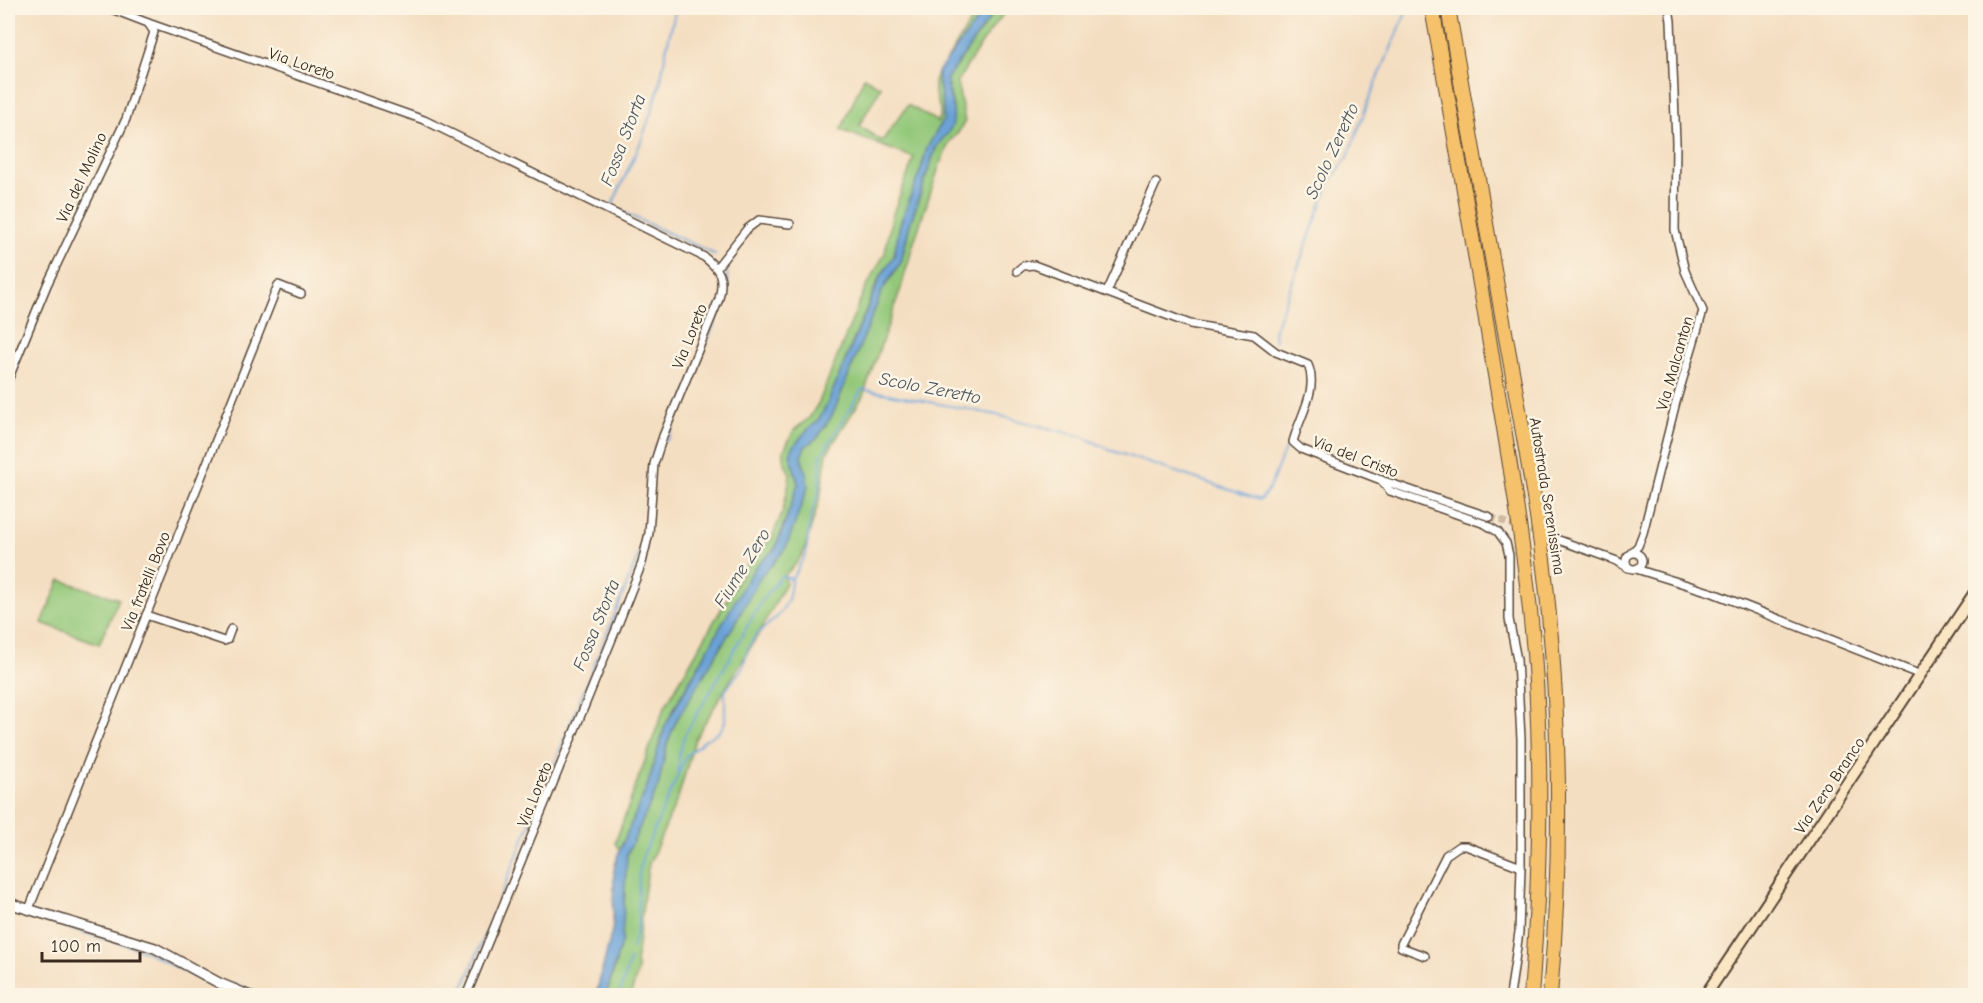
<svg xmlns="http://www.w3.org/2000/svg" width="1983" height="1003" font-family="'Comic Neue',sans-serif">
  <style>
    .green { fill: #93c879; stroke: #67794c; stroke-width: 1.5 }
    .water { fill: #6aa2d8; stroke: #52667b; stroke-width: 1.5 }
    .lines { fill: none; stroke-linecap: round; stroke-linejoin: round }
    .stream { stroke: #6aa2d8; stroke-width: 2 }
    .minor-tunnel { stroke: #cfbaa0; stroke-width: 7; stroke-dasharray: 7 3.5; stroke-linecap: butt }
    .minor-casing { stroke: #574536; stroke-width: 10 }
    .tertiary-casing { stroke: #574536; stroke-width: 12 }
    .secondary-casing { stroke: #574536; stroke-width: 14 }
    .motorway-casing { stroke: #574536; stroke-width: 16 }
    .minor { stroke: #fff; stroke-width: 7 }
    .tertiary { stroke: #fff; stroke-width: 9 }
    .secondary { stroke: #fbe6c4; stroke-width: 10 }
    .motorway { stroke: #f5c16b; stroke-width: 14 }
    .labels { text-anchor: middle; stroke-width: 5; stroke-linejoin: round; paint-order: stroke }
    .street-label { font-size: 16px; fill: #3b2a1e; stroke: #fcf5e5 }
    .water-label { font-size: 18px; font-style: italic; fill: #4b545f; stroke: #fcf5e5 }
  </style>
  <rect width="100%" height="100%" fill="#fcf5e5"/>
  <filter id="ink" filterUnits="userSpaceOnUse"><feTurbulence type="fractalNoise" baseFrequency=".0167" numOctaves="2"/><feDisplacementMap in="SourceGraphic" scale="12" xChannelSelector="R" yChannelSelector="G"/><feConvolveMatrix kernelMatrix="1 2 1 2 8 2 1 2 1" color-interpolation-filters="sRGB"/></filter>
  <filter id="wash" filterUnits="userSpaceOnUse"><feTurbulence type="fractalNoise" baseFrequency=".008" numOctaves="4" result="noise"/><feDisplacementMap in="SourceGraphic" scale="24" xChannelSelector="R" yChannelSelector="G"/><feGaussianBlur stdDeviation="1.35" result="paint"/><feColorMatrix in="noise" values="0 0 0 0 0 0 0 0 0 0 0 0 0 0 0 0 0 1.4 0 .05"/><feComposite in="paint" operator="in"/></filter>
  <g filter="url(#wash)">
    <rect width="100%" height="100%" fill="#f4dec1"/>
    <g class="green">
      <polygon points="968,8 987,8 945,63 976,13 966,10"/>
      <path d="M 997,8 L 1008,8 L 983,41 L 957,82 L 965,121 L 958,133 L 950,141 L 940,164 L 914,242 L 901,288 L 863,396 L 827,453 L 820,498 L 804,551 L 796,564 L 784,576 L 786,583 L 758,635 L 695,739 L 678,798 L 649,864 L 644,895 L 636,961 L 638,970 L 631,995 L 606,996 L 616,963 L 627,855 L 658,787 L 667,744 L 676,721 L 734,625 L 762,574 L 773,564 L 807,476 L 801,457 L 805,446 L 818,437 L 833,414 L 883,289 L 901,262 L 910,224 L 938,142 C 948,133 954,121 953,107 C 952,97 947,88 947,78 Z"/>
      <path d="M 937,73 L 943,106 L 944,120 L 927,148 L 921,169 L 900,224 L 894,256 L 879,278 L 826,407 L 817,422 L 806,431 L 790,454 L 798,484 L 775,549 L 756,566 L 677,702 L 665,726 L 647,787 L 620,850 L 615,843 L 664,708 L 749,561 L 772,538 L 783,510 L 788,487 L 790,474 L 784,461 L 784,450 L 794,430 L 809,418 L 819,402 L 863,293 L 885,253 L 892,216 L 914,158 L 841,130 L 864,77 L 881,87 L 859,126 L 882,141 L 908,105 L 938,122 C 947,105 926,96 937,73 Z"/>
      <polygon points="60,580 119,599 99,644 42,623"/>
    </g>
    <path class="water" d="M 987,8 L 997,8 L 947,78 C 947,94 957,110 952,126 C 948,136 939,140 935,150 L 910,224 L 901,262 L 883,289 L 833,414 L 818,437 L 805,447 L 801,457 L 807,476 L 808,487 L 786,548 L 773,564 L 762,574 L 734,625 L 676,721 L 667,744 L 658,787 L 627,855 L 622,940 L 606,995 L 596,995 L 613,926 L 614,870 L 618,854 L 647,787 L 665,726 L 744,585 L 756,566 L 775,549 L 785,523 L 798,484 L 790,454 L 793,447 L 806,431 L 817,422 L 826,407 L 880,278 L 894,256 L 900,224 L 921,169 L 927,148 L 943,120 L 943,106 L 937,73 Z"/>
    <g class="lines">
      <g class="stream">
        <polyline points="676,8 667,46 659,88 652,110 640,144 613,203 614,208 716,255"/>
        <polyline points="1275,342 1274,333 1276,326 1330,181 1348,157 1368,102 1405,15 1406,8"/>
        <polyline points="664,441 668,439 728,290 728,278 724,261"/>
        <polyline points="653,457 655,446 658,443"/>
        <polyline points="678,771 679,754 685,734 719,677 761,602 781,576 792,579"/>
        <polyline points="8,910 146,951 222,991 227,993 231,992"/>
        <polyline points="632,949 638,925 639,874 642,858 686,756 705,740 720,731 725,722 725,691 743,667 748,648 755,636 779,615 788,600 792,579 806,554 811,515 819,493 821,456 862,389 997,415 1083,437 1113,451 1260,500 1269,489 1285,449"/>
        <polyline points="233,985 234,984 266,996"/>
        <polyline points="460,996 638,557 646,522 649,483"/>
        <polyline points="619,996 630,959"/>
      </g>
    </g>
  </g>
  <g filter="url(#ink)">
    <g class="lines">
      <polyline class="minor-tunnel" points="1490,517 1556,539"/>
      <defs>
        <g id="minor">
          <path d="M 148,23 L 424,120 L 704,257 C 721,270 724,277 719,299 L 663,436 L 654,464 L 649,533 L 642,563 L 619,622 L 466,996"/>
          <polyline points="717,267 747,229 759,220 790,224"/>
          <path d="M 1017,271 L 1023,266 L 1034,265 L 1190,324 L 1254,335 L 1276,352 L 1308,365 C 1319,390 1299,417 1293,442 L 1301,449 L 1381,480 L 1490,517"/>
          <polyline points="1107,292 1156,183"/>
          <polyline points="8,380 47,285 126,119 154,32 148,23 109,8"/>
          <polyline points="1381,480 1390,491 1485,524 1498,532 1506,543 1509,555 1509,619 1517,660 1521,739 1521,867 1519,932 1510,996"/>
          <polyline points="1556,539 1617,561 1628,568"/>
          <circle cx="1634" cy="561" r="8"/>
          <polyline points="1630,554 1638,546 1643,533 1676,402 1703,311 1685,271 1675,230 1676,142 1671,21 1669,8"/>
          <polyline points="1636,569 1713,593 1921,675"/>
          <polyline points="146,615 224,641 227,640 231,629"/>
          <polyline points="29,909 278,285 301,294"/>
          <polyline points="1425,956 1401,947 1401,944 1446,855 1459,846 1466,846 1521,867"/>
        </g>
        <polyline id="tertiary" points="8,903 155,948 219,983 250,996"/>
        <polyline id="secondary" points="1705,996 1976,591"/>
        <g id="motorway">
          <path d="M 1432,8 C 1453,126 1474,244 1493,363 C 1507,445 1521,528 1530,610 C 1544,738 1541,868 1531,996"/>
          <path d="M 1448,8 C 1467,119 1487,231 1507,343 C 1523,433 1541,525 1549,615 C 1561,742 1561,869 1550,996"/>
        </g>
      </defs>
      <use href="#minor" class="minor-casing"/>
      <use href="#tertiary" class="tertiary-casing"/>
      <use href="#secondary" class="secondary-casing"/>
      <use href="#motorway" class="motorway-casing"/>
      <use href="#minor" class="minor"/>
      <use href="#tertiary" class="tertiary"/>
      <use href="#secondary" class="secondary"/>
      <use href="#motorway" class="motorway"/>
    </g>
  </g>
  <g class="labels">
    <g class="street-label">
      <text transform="translate(302 63) rotate(19)" y="6">Via Loreto</text>
      <text transform="translate(81 177) rotate(-65)" y="6">Via del Molino</text>
      <text transform="translate(689 336) rotate(-68)" y="6">Via Loreto</text>
      <text transform="translate(1674 363) rotate(-74)" y="6">Via Malcanton</text>
      <text transform="translate(1356 456) rotate(21)" y="6">Via del Cristo</text>
      <text transform="translate(1548 496) rotate(81)" y="6">Autostrada Serenissima</text>
      <text transform="translate(145 581) rotate(-68)" y="6">Via fratelli Bovo</text>
      <text transform="translate(1829 785) rotate(-56)" y="6">Via Zero Branco</text>
      <text transform="translate(534 794) rotate(-68)" y="6">Via Loreto</text>
    </g>
    <g class="water-label">
      <text transform="translate(623 140) rotate(-69)" y="6">Fossa Storta</text>
      <text transform="translate(1332 151) rotate(-65)" y="6">Scolo Zeretto</text>
      <text transform="translate(930 388) rotate(11)" y="6">Scolo Zeretto</text>
      <text transform="translate(742 568) rotate(-58)" y="6">Fiume Zero</text>
      <text transform="translate(596 625) rotate(-68)" y="6">Fossa Storta</text>
    </g>
  </g>
  <rect width="1983" height="1003" fill="none" stroke="#fcf5e5" stroke-width="30"/>
  <path d="M42 952v9h98v-9" fill="none" stroke="#3b2a1e" stroke-width="3"/>
  <text x="51" y="952" font-size="18" fill="#3b2a1e" stroke="#fcf5e5" stroke-width="4.5" paint-order="stroke">100 m</text>
</svg>
